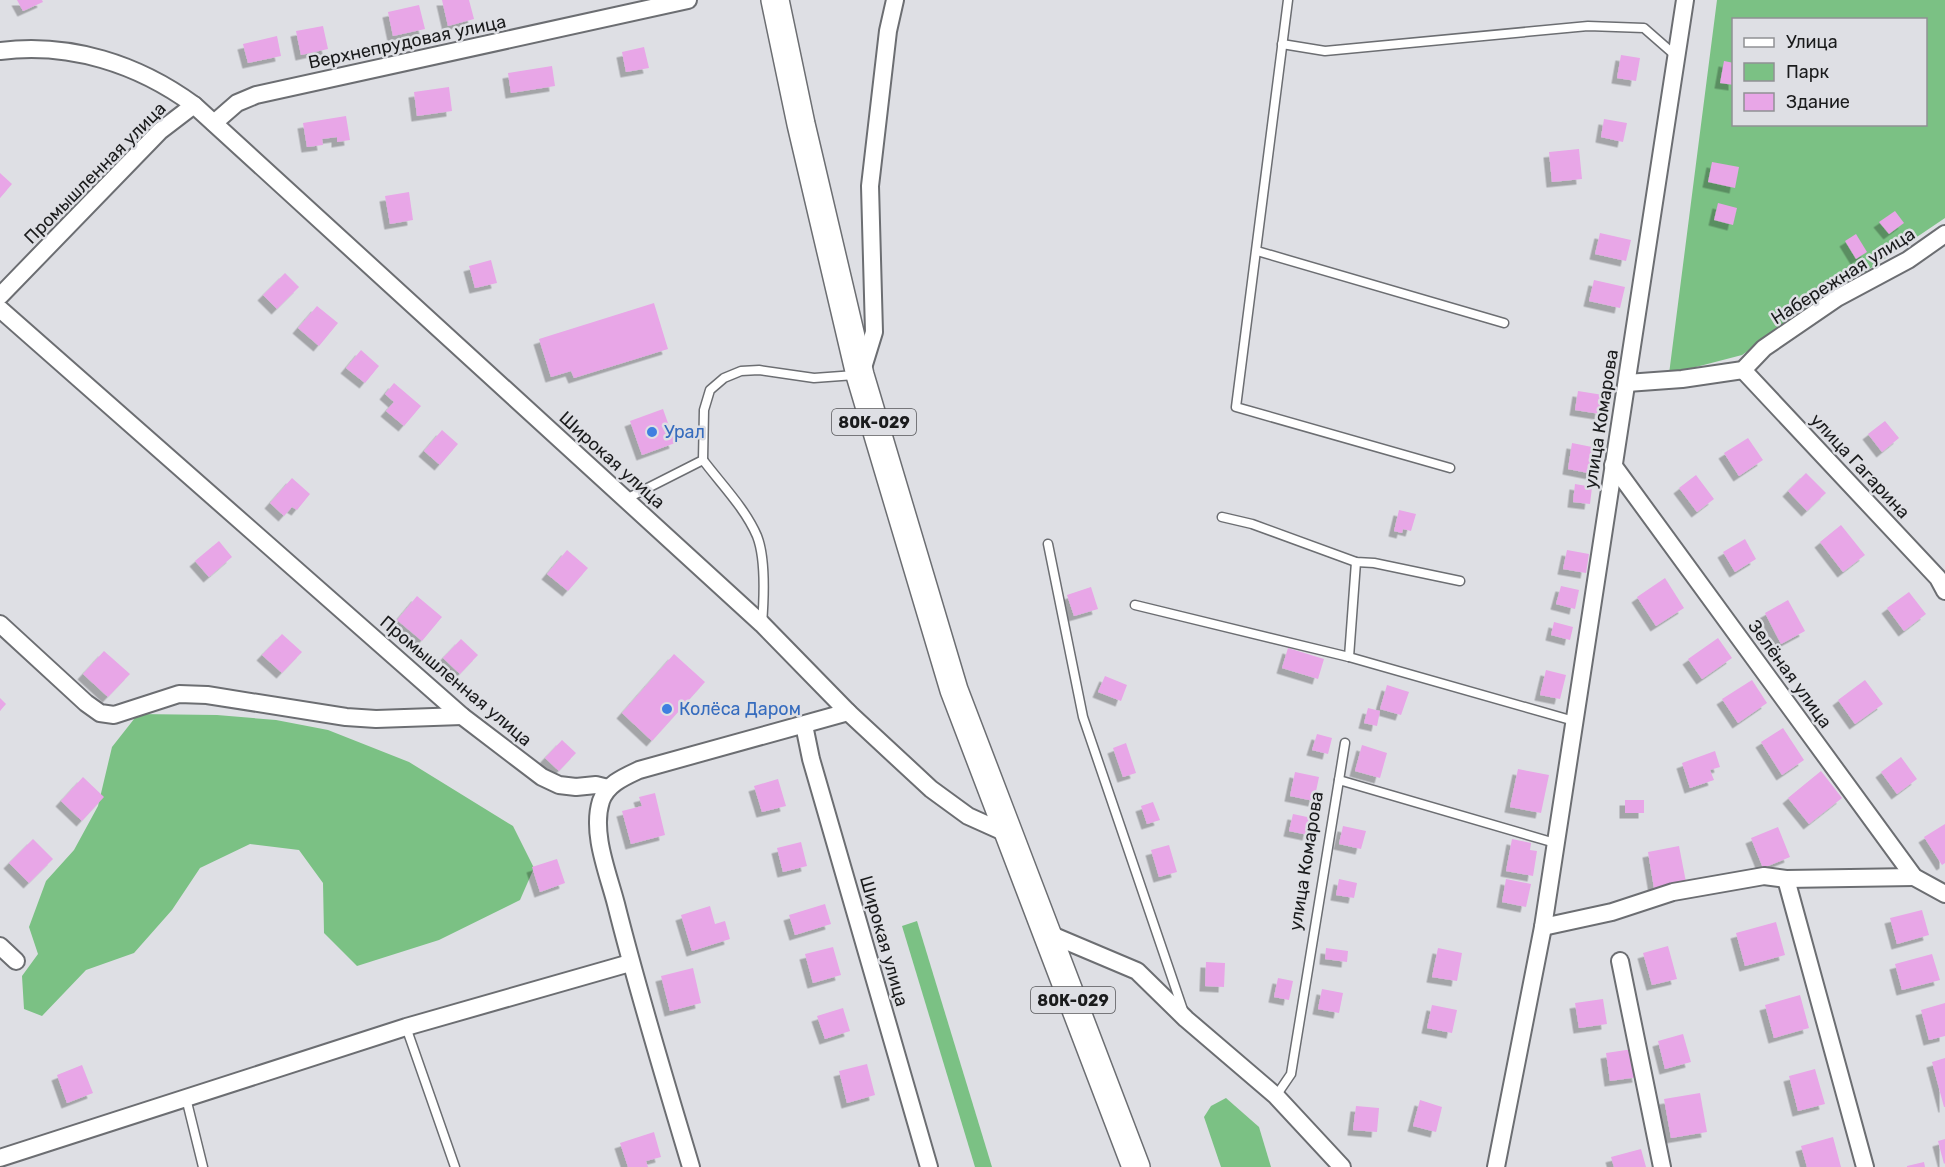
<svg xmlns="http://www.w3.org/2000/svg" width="1945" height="1167" font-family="Rubik,sans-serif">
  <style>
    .green { fill: #7bc184; fill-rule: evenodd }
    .building { fill: #e8a6e7; filter: url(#shadow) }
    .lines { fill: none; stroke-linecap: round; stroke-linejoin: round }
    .service-casing { stroke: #6c6e72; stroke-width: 11 }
    .minor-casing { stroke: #6c6e72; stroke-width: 20 }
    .primary-casing { stroke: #6c6e72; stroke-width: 30 }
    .service { stroke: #fff; stroke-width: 8 }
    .minor { stroke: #fff; stroke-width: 16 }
    .primary { stroke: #fff; stroke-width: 27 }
    .shop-dot { fill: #3f7fe0; stroke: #dedfe4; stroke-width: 2 }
    .labels { text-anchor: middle; stroke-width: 5; stroke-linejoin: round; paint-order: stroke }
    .shield { fill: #dedfe4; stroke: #555658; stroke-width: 1.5 }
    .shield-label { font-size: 16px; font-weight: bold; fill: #1a1b1c }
    .street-label { font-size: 18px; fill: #1a1b1c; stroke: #dedfe4 }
    .shop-label { font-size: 18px; fill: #366cbe; stroke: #dedfe4; text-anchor: start }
  </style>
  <defs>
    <filter id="shadow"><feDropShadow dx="-5.5" dy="5.5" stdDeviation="0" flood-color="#0004"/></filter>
  </defs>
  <rect width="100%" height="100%" fill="#dedfe4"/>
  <g class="green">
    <path d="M 1717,0 L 1945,0 L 1945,218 L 1742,355 L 1669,374 ZM 1734,20 L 1926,20 L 1926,124 L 1734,124 Z"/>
    <polygon points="138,714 217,715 276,720 328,730 409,762 513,826 534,868 520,900 439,940 357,966 324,933 323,883 299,850 250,844 200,868 172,910 134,953 86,970 42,1016 24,1009 22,976 38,954 29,927 46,881 74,850 98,806 112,747"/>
    <polygon points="917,921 992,1167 975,1167 902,926"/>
    <polygon points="1226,1098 1259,1127 1271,1167 1221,1167 1204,1117 1211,1106"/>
  </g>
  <g class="building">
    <polygon points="17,0 42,0 43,2 23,11"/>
    <polygon points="442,0 469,0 474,19 448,26"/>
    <polygon points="419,5 425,29 393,36 388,12"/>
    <polygon points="323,26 328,49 301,55 296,31"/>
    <polygon points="277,36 281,56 248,63 243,44"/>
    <polygon points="644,47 649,68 626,72 622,52"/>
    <polygon points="1621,55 1640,58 1636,81 1617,78"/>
    <polygon points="1724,61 1734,63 1734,85 1720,83"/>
    <polygon points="552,66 555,86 511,93 508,73"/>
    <polygon points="449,87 452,111 417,116 414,92"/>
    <polygon points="346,116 350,140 337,142 337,137 322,139 323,145 307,147 303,123"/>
    <polygon points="1604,119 1627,123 1623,142 1601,137"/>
    <polygon points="1579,149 1582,179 1552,182 1549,152"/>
    <polygon points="1712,162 1739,167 1735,188 1708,182"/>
    <polygon points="0,173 12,184 0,198"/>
    <polygon points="409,192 413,220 390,224 385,196"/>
    <polygon points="1718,203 1737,208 1733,225 1714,220"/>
    <polygon points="1895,211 1904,223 1889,234 1879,222"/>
    <polygon points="1600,233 1631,240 1626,261 1595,254"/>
    <polygon points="1856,234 1867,252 1856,259 1845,241"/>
    <polygon points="491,260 497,283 475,288 469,266"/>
    <polygon points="285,273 299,287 277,309 263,295"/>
    <polygon points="1594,280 1625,287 1620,308 1589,301"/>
    <polygon points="654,303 668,349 574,378 571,371 551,377 539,339"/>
    <polygon points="317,306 338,323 319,346 298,328"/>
    <polygon points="361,350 379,366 365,383 346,368"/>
    <polygon points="394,383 421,406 404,426 386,411 394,402 385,394"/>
    <polygon points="1578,391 1603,395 1600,414 1575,410"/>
    <polygon points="663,409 675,443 642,455 630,421"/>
    <polygon points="1885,421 1899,438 1882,452 1868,434"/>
    <polygon points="442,430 458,444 440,465 424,451"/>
    <polygon points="1748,438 1763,460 1739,476 1724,453"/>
    <polygon points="1572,443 1597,448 1593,474 1568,469"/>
    <polygon points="1806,473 1826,493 1807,511 1788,491"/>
    <polygon points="1696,475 1714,499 1697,512 1679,488"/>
    <polygon points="292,478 310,494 297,510 292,507 284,516 270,503"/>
    <polygon points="1575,484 1592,487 1590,504 1573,502"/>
    <polygon points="1399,510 1416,514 1411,531 1403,529 1402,533 1394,531"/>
    <polygon points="1841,525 1865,555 1843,572 1820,542"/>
    <polygon points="1745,539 1756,559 1735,572 1723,552"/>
    <polygon points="219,541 232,557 209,577 195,561"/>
    <polygon points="567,550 588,568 568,591 547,574"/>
    <polygon points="1567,550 1589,554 1586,573 1563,569"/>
    <polygon points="1665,578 1684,608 1656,626 1637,597"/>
    <polygon points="1561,586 1579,590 1575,609 1556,604"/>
    <polygon points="1091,587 1098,609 1074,616 1067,595"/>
    <polygon points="1909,592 1926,614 1904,631 1887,608"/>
    <polygon points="417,596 442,617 422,641 397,620"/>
    <polygon points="1788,600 1805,631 1781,644 1765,613"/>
    <polygon points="1554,622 1573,627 1570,640 1551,635"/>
    <polygon points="282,634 302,652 282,673 262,655"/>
    <polygon points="1718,638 1732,658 1702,679 1688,659"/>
    <polygon points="461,639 478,655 460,674 443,658"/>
    <polygon points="1288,648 1324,659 1318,679 1282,668"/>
    <polygon points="104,651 130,674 108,697 83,674"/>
    <polygon points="674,654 705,682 652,741 622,713"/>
    <polygon points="1546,670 1566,675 1560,699 1540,695"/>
    <polygon points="1105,676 1127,685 1121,701 1098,692"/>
    <polygon points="1752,680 1767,703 1738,723 1722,699"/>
    <polygon points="1865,680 1883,704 1855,724 1838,700"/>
    <polygon points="1387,685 1409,692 1401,715 1380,709"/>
    <polygon points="0,698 6,704 0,711"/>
    <polygon points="1368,708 1380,711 1377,726 1364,723"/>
    <polygon points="1783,728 1804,760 1782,775 1761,742"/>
    <polygon points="1317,734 1332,738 1328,754 1312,750"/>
    <polygon points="562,740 576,753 559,771 545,758"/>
    <polygon points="1126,743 1136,773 1123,777 1113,748"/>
    <polygon points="1362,745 1387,753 1380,778 1355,771"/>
    <polygon points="1715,751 1720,767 1710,770 1714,780 1690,788 1682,763"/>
    <polygon points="1901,757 1917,779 1897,794 1881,772"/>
    <polygon points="1518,769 1549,775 1541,813 1510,807"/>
    <polygon points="1821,771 1842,798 1809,824 1788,798"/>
    <polygon points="1295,772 1319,777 1314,801 1290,796"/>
    <polygon points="83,777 104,797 82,821 61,801"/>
    <polygon points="778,779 786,806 762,812 754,786"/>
    <polygon points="655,793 665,835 631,844 622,811 642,806 639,797"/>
    <rect x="1625" y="800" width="19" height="13"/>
    <polygon points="1153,802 1160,820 1147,824 1141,806"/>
    <polygon points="1293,814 1312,818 1308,835 1289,831"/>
    <polygon points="1945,824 1945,863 1942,865 1924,837"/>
    <polygon points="1343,826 1366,831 1361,849 1339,844"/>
    <polygon points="1778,827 1790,857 1763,868 1751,838"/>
    <polygon points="33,839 53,859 29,883 9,863"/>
    <polygon points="1512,839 1531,843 1530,850 1537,851 1533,876 1506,871"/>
    <polygon points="801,842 807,866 783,872 777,848"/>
    <polygon points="1169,845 1177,872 1159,877 1151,850"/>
    <polygon points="1679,846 1686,882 1654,888 1648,852"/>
    <polygon points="557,859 565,883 540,892 532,867"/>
    <polygon points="1339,879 1357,883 1354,898 1336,895"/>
    <polygon points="1506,879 1531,884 1526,907 1502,902"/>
    <polygon points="825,904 831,924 795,935 789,915"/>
    <polygon points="710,906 715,924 725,921 730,939 692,951 681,915"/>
    <polygon points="1922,910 1929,935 1897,944 1890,918"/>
    <polygon points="1776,922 1785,955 1745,966 1736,933"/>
    <polygon points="1668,946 1677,979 1652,985 1643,953"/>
    <polygon points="833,947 841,975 813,983 805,954"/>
    <polygon points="1326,948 1348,951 1347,962 1325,959"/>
    <polygon points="1438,948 1462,953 1457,981 1432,977"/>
    <polygon points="1932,954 1940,980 1902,990 1895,964"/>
    <polygon points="1206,962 1225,963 1224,987 1205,986"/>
    <polygon points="693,968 701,1003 670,1011 661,976"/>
    <polygon points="1278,978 1293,981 1289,1000 1274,997"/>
    <polygon points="1322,989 1343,993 1339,1013 1318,1009"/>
    <polygon points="1800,995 1809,1028 1774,1038 1765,1005"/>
    <polygon points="1603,999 1607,1024 1579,1028 1575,1003"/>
    <polygon points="1945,1003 1945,1036 1929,1040 1921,1010"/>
    <polygon points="1432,1005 1457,1010 1452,1033 1427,1028"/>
    <polygon points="843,1008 850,1031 825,1039 817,1016"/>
    <polygon points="1683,1034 1691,1062 1665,1069 1658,1041"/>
    <polygon points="1633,1049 1638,1077 1610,1081 1606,1053"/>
    <polygon points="1945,1058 1945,1107 1944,1107 1932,1062"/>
    <polygon points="867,1064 875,1095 847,1103 839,1071"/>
    <polygon points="82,1065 93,1093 67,1103 57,1075"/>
    <polygon points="1815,1069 1825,1104 1798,1111 1789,1076"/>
    <polygon points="1700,1093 1707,1132 1671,1138 1664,1099"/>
    <polygon points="1420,1100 1442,1107 1436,1132 1413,1126"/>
    <polygon points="1356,1106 1379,1108 1377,1132 1353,1130"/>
    <polygon points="654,1132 661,1157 646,1161 648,1167 628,1167 620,1143"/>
    <polygon points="1833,1137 1841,1167 1807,1167 1801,1146"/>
    <polygon points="1945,1139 1945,1163 1944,1164 1938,1141"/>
    <polygon points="1641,1149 1646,1167 1614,1167 1611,1157"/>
    <polygon points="1924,1162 1925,1167 1907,1167 1907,1166"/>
  </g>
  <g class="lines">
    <defs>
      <g id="service">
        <polyline points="1288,0 1236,407 1450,468"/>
        <polyline points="1282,44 1325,51 1588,26 1644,28 1676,56"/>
        <polyline points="1257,251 1504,323"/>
        <path d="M 703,460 C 721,484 745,508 757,536 C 766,559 764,599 762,624"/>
        <polyline points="626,499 703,460 704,410 710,390 724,378 741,371 759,370 814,378 855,375"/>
        <polyline points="1222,517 1252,524 1356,562 1374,563 1460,581"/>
        <polyline points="1048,544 1083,717 1183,1010"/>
        <polyline points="1135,605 1349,657 1574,721"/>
        <polyline points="1349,657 1356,562"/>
        <polyline points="1339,780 1345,743"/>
        <polyline points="406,1027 455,1167"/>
        <polyline points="1276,1096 1291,1074 1339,780 1555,843"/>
        <polyline points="186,1098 203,1167"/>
      </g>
      <g id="minor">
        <path d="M 0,51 C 70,42 138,64 194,105 L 762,624 L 848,712 L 931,789 L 968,816 L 1008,834"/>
        <polyline points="214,123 237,103 256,95 688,0"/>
        <polyline points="0,296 160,131 194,105"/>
        <polyline points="0,309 462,716 542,777 559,785 576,787 596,785 608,788"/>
        <polyline points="1743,370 1938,578 1945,591"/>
        <polyline points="862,371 874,332 870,186 888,31 895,0"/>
        <polyline points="1627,383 1682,379 1743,370 1764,348 1837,298 1908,260 1945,234"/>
        <polyline points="1613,465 1914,877 1945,894"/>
        <polyline points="0,624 86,703 100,713 114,715 179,694 207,695 346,717 376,719 462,716"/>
        <polyline points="804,725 811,759 929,1167"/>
        <polyline points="1786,879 1865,1167"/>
        <polyline points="1543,927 1612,912 1673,892 1764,876 1786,879 1914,877"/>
        <polyline points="1047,933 1137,971 1186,1019 1276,1096 1342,1167"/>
        <polyline points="0,946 16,961"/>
        <polyline points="1620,961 1662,1167"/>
        <polyline points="0,1158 406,1027 630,963"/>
        <path d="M 691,1167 C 665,1080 638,992 616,904 C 608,873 591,833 601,801 C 607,784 624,777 639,770 L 848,712"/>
        <polyline points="1496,1167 1543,927 1685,0"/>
      </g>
      <polyline id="primary" points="775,0 801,124 860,375 954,690 1136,1167"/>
    </defs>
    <use href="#service" class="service-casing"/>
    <use href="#minor" class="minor-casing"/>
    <use href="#primary" class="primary-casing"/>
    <use href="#service" class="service"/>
    <use href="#minor" class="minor"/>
    <use href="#primary" class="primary"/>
  </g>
  <g class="shop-dot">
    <circle cx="652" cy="432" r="6"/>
    <circle cx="667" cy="709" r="6"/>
  </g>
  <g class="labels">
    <g class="shield">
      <rect x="832" y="409" width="84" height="26" rx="4.5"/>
      <rect x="1031" y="987" width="84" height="26" rx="4.5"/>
    </g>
    <g class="shield-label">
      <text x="874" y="428">80К-029</text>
      <text x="1073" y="1006">80К-029</text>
    </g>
    <g class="street-label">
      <text transform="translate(407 42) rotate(-12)" y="6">Верхнепрудовая улица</text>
      <text transform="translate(95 173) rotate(-45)" y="6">Промышленная улица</text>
      <text transform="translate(1843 276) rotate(-32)" y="6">Набережная улица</text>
      <text transform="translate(1601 419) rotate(-81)" y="6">улица Комарова</text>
      <text transform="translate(612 460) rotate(42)" y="6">Широкая улица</text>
      <text transform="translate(1860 466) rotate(47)" y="6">улица Гагарина</text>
      <text transform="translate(1790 674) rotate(54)" y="6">Зелёная улица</text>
      <text transform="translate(456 681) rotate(40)" y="6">Промышленная улица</text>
      <text transform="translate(1306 861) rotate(-81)" y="6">улица Комарова</text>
      <text transform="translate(884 941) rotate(74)" y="6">Широкая улица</text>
    </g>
    <g class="shop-label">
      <text x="664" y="438">Урал</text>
      <text x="679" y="715">Колёса Даром</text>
    </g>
  </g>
  <rect x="1732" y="18" width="195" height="108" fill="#dedfe4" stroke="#909194" stroke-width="1.5"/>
  <rect x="1744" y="38" width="30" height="9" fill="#ffffff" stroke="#909194" stroke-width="1.5"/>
  <text x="1786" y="48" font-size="18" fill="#1a1b1c">Улица</text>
  <rect x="1744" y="63" width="30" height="18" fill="#7bc184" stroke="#909194" stroke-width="1.5"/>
  <text x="1786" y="78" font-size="18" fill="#1a1b1c">Парк</text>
  <rect x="1744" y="93" width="30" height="18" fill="#e8a6e7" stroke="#909194" stroke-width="1.5"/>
  <text x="1786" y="108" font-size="18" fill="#1a1b1c">Здание</text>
</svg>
